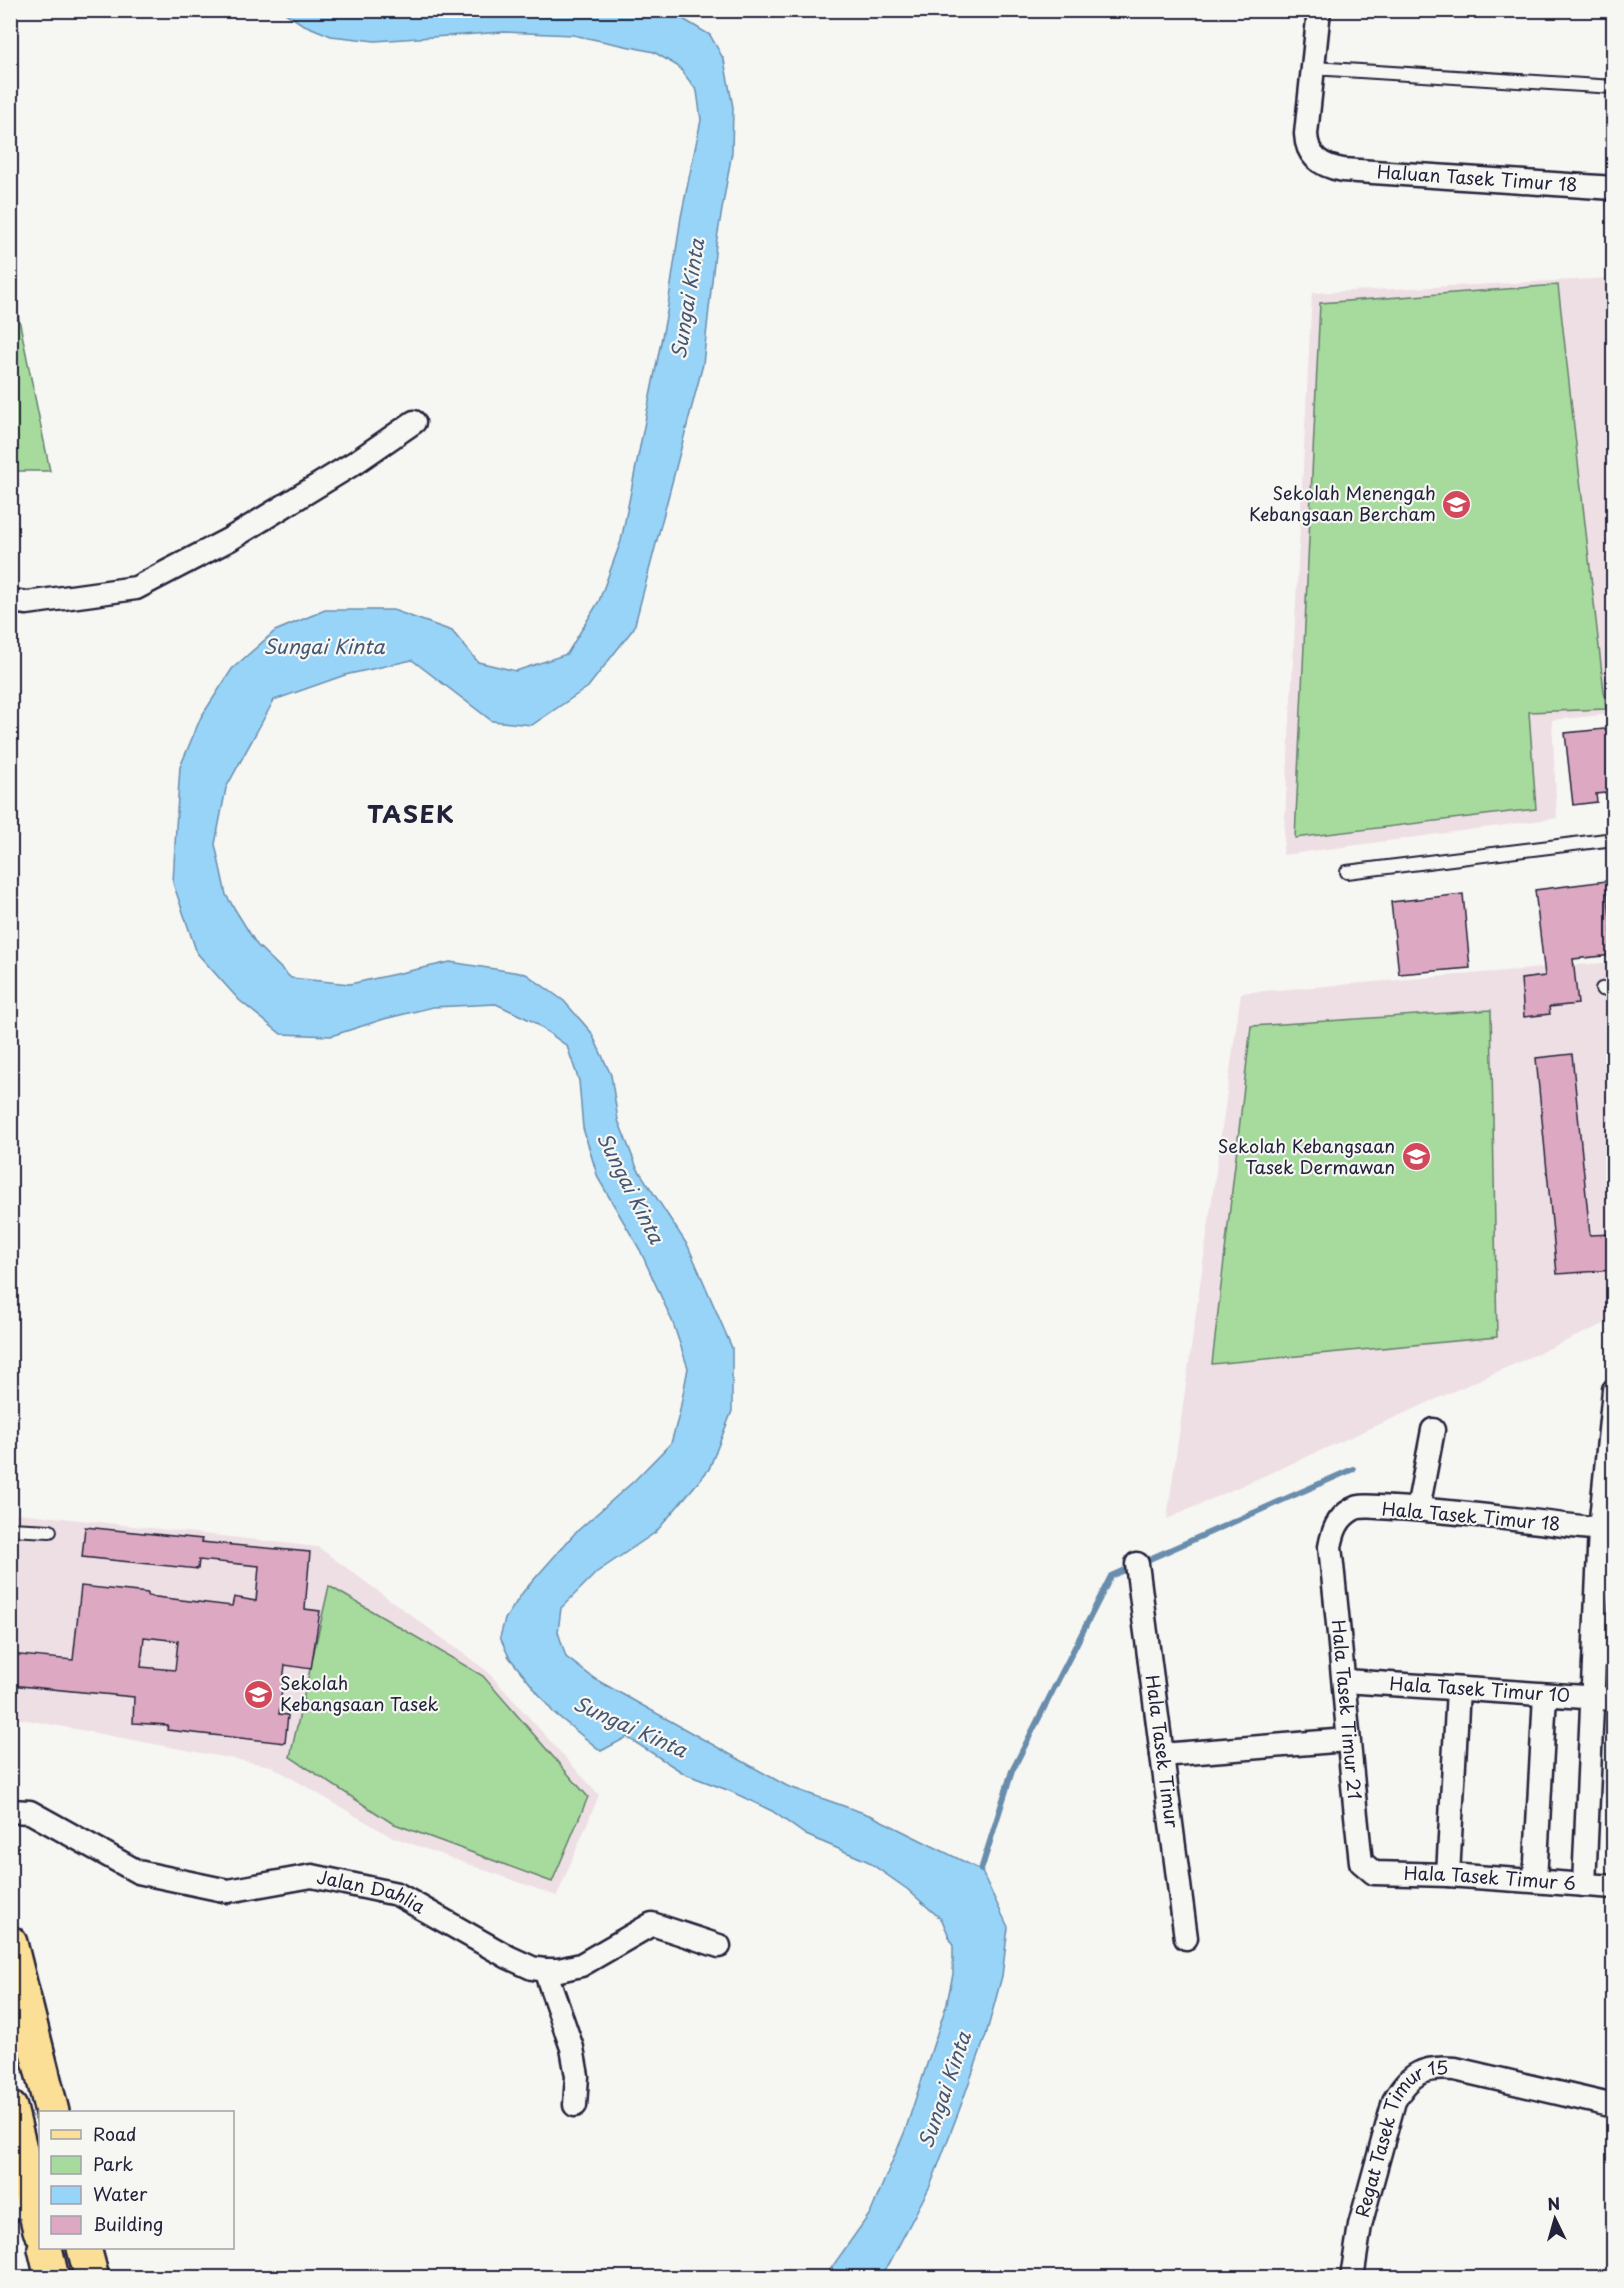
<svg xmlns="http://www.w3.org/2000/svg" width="1624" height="2288" font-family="'Playpen Sans',sans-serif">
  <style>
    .built { fill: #eedfe4 }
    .green { fill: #a6db9d; stroke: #647e6c; stroke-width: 1.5 }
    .water { fill: #98d4f8; stroke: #698dac; stroke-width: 1.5 }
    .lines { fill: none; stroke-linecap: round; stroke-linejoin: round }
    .stream { stroke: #698dac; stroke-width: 6 }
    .building { fill: #dda8c2; stroke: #22223b; stroke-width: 1.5; fill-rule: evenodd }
    .lane-casing { stroke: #22223b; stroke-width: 16 }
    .street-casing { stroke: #22223b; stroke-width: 27 }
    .primary-casing { stroke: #22223b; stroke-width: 38 }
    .lane { stroke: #f6f6f2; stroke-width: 12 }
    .street { stroke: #f6f6f2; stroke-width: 22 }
    .primary { stroke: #fbdf96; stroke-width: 33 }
    .labels { text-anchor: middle; stroke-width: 4.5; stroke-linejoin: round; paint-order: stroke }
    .street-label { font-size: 18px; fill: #22223b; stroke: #f6f6f2 }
    .poi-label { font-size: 18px; fill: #22223b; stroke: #f6f6f2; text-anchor: end }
    .water-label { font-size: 20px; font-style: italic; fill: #455774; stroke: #f6f6f2 }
    .district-label { font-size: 24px; font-weight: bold; letter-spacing: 1.5px; fill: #22223b; stroke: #f6f6f2 }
  </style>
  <rect width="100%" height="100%" fill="#f6f6f2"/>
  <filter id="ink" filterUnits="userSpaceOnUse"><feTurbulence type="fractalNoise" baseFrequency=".0167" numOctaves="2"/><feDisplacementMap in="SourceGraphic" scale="12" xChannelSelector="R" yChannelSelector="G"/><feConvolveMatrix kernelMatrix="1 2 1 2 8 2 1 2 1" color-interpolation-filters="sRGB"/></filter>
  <g filter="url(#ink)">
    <g class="built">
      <polygon points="1613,278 1613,714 1552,720 1557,818 1283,855 1312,293"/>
      <polygon points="1613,962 1613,1320 1167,1519 1241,993"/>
      <polygon points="10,1512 318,1547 487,1671 599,1795 557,1896 390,1836 271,1766 11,1717"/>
    </g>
    <g class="green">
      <polygon points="10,280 11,280 50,471 11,471"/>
      <polygon points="1558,285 1606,709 1529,712 1536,809 1295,838 1320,303"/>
      <polygon points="1491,1010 1497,1337 1212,1364 1251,1026"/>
      <polygon points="329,1586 483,1676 588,1797 552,1882 392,1823 290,1757"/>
    </g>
    <polygon class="water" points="282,11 659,11 678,16 710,35 724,60 733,107 732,152 716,244 703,364 634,628 588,687 532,725 492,721 412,660 345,675 274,700 226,788 215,844 226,895 257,945 291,978 350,984 450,962 526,974 564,1001 591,1032 611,1075 618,1120 637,1168 688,1246 732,1348 732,1411 709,1469 656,1532 597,1572 561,1608 558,1632 566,1657 595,1679 787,1786 872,1816 981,1870 1008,1927 1002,1976 986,2035 960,2108 931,2184 889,2264 878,2277 825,2277 871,2212 905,2131 947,2003 953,1974 953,1946 942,1920 907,1889 867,1861 806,1835 772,1811 730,1791 685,1774 627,1737 601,1751 553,1712 509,1657 500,1637 505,1619 523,1592 575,1533 634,1481 671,1443 679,1415 688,1368 673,1323 640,1250 598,1178 583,1128 579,1081 567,1046 532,1021 496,1004 433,1007 384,1019 331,1036 281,1034 239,1000 197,953 173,883 176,827 180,767 201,717 232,669 275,631 325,610 393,610 452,631 478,662 516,671 567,654 599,601 621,541 667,312 681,217 701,120 697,91 679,67 654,52 573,35 504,32 375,41 331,36 302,24"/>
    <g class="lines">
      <polyline class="stream" points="981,1870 1012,1771 1111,1576 1353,1469"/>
    </g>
    <g class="building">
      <polygon points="1614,728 1614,792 1596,794 1597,802 1573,805 1565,733"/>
      <polygon points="1606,881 1614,955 1573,959 1578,1004 1549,1007 1550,1014 1524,1017 1521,979 1545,976 1535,890"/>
      <polygon points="1463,894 1470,968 1399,974 1391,902"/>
      <polygon points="1572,1054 1590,1235 1614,1234 1614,1270 1557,1274 1536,1058"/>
      <path d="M 85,1527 L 202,1539 L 201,1542 L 310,1552 L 305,1609 L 320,1611 L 311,1669 L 285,1665 L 279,1714 L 288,1715 L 285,1743 L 167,1730 L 168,1725 L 133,1723 L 134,1697 L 10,1685 L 10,1654 L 73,1660 L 81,1586 L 148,1593 L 148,1596 L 232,1606 L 234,1597 L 256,1601 L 259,1566 L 199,1560 L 198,1569 L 82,1557 ZM 144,1637 L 178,1641 L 175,1670 L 141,1667 Z"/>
    </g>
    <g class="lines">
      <defs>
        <g id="lane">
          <polyline points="1313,68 1614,87"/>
          <polyline points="1347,872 1614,839"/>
          <polyline points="1602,989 1614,987"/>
          <polyline points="10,1529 50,1531"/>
        </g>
        <g id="street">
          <path id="s1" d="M 1319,10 L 1306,134 C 1307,157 1321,166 1343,170 L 1614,188"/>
          <polyline points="10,601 27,603 136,588 230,539 356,462 414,422"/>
          <polyline points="1418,1509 1433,1430"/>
          <path id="s2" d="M 1600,1529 C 1531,1522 1463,1511 1394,1508 C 1382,1508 1363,1504 1353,1509 C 1337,1518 1333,1531 1330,1547 C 1342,1652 1349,1757 1361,1862 L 1374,1873 L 1448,1875 L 1614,1887"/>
          <path id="s3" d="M 1137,1564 L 1186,1938"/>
          <path id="s4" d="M 1345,1681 L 1614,1699"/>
          <polyline points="1162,1755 1347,1740"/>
          <path id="s5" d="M 10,1811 L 30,1812 L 138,1872 L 228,1891 L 312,1876 L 397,1894 L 508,1957 L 532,1968 L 545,1970 L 559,1970 L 581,1965 L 652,1924 L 719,1946"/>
          <polyline points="1448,1875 1458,1689"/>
          <polyline points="1535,1881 1545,1695"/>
          <polyline points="1584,1885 1600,1529 1614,1390"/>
          <polyline points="545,1970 572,2048 577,2076 575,2105"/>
          <polyline points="10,2210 33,2199"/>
          <path id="s6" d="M 1352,2278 L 1360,2225 L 1394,2101 C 1410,2073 1424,2066 1455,2069 L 1614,2106"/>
        </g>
        <g id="primary">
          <polyline points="10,1943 52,2112"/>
          <polyline points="10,2108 40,2230"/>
          <polyline points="45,2248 52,2278"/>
          <polyline points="84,2248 92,2278"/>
        </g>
      </defs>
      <use href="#lane" class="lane-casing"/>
      <use href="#street" class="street-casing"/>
      <use href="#primary" class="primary-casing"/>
      <use href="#lane" class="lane"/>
      <use href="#street" class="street"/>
      <use href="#primary" class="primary"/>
    </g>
  </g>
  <defs>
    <symbol id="school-disc" viewBox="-11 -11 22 22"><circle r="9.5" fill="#d1495b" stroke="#f6f6f2"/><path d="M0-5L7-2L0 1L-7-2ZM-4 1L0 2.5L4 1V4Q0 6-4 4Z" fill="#fff"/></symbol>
  </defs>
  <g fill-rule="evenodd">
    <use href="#school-disc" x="1440" y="488" width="33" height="33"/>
    <use href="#school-disc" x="1400" y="1140" width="33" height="33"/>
    <use href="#school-disc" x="242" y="1678" width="33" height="33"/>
  </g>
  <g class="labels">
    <g class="street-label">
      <text dy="6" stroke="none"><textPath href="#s1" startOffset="316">Haluan Tasek Timur 18</textPath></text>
      <text transform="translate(1471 1517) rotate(5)" y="6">Hala Tasek Timur 18</text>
      <text dy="6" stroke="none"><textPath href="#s4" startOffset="135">Hala Tasek Timur 10</textPath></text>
      <text dy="6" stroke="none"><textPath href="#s2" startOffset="458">Hala Tasek Timur 21</textPath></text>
      <text dy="6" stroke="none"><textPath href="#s3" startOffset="189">Hala Tasek Timur</textPath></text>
      <text dy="6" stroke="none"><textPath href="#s2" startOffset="744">Hala Tasek Timur 6</textPath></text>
      <text dy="6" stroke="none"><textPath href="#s5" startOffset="382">Jalan Dahlia</textPath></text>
      <text dy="6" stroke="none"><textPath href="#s6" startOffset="156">Regat Tasek Timur 15</textPath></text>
    </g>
    <g class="poi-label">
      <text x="1436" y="500">Sekolah Menengah<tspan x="1436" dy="21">Kebangsaan Bercham</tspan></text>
      <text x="1395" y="1153">Sekolah Kebangsaan<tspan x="1395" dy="21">Tasek Dermawan</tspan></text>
      <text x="280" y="1690" text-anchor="start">Sekolah<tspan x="280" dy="21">Kebangsaan Tasek</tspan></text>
    </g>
    <g class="water-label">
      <text transform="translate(688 299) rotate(-81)" y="7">Sungai Kinta</text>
      <text x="324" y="654">Sungai Kinta</text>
      <text transform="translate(630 1188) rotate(63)" y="7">Sungai Kinta</text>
      <text transform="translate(630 1727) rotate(24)" y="7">Sungai Kinta</text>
      <text transform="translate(945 2090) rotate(-71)" y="7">Sungai Kinta</text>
    </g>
    <g class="district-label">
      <text x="411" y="823">TASEK</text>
    </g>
  </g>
  <rect width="1624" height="2288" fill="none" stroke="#f6f6f2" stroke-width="36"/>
  <rect x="18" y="18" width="1588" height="2252" fill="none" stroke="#22223b" stroke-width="2" filter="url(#ink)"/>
  <rect x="39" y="2111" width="195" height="138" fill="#f6f6f2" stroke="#a1a1a9" stroke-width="1.5"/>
  <rect x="51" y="2130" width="30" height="9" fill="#fbdf96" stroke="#a1a1a9" stroke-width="1.5"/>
  <text x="93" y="2141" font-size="18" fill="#22223b">Road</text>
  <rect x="51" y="2156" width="30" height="18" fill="#a6db9d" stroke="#a1a1a9" stroke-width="1.5"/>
  <text x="93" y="2171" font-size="18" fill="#22223b">Park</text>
  <rect x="51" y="2186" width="30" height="18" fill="#98d4f8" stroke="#a1a1a9" stroke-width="1.5"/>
  <text x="93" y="2201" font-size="18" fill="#22223b">Water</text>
  <rect x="51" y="2216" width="30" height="18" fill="#dda8c2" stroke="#a1a1a9" stroke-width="1.5"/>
  <text x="93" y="2231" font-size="18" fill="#22223b">Building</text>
  <g transform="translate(1555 2219) rotate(355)" stroke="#f6f6f2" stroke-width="4.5" paint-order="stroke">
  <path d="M0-4.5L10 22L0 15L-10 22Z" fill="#22223b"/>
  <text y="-9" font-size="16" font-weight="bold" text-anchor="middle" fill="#22223b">N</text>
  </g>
</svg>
